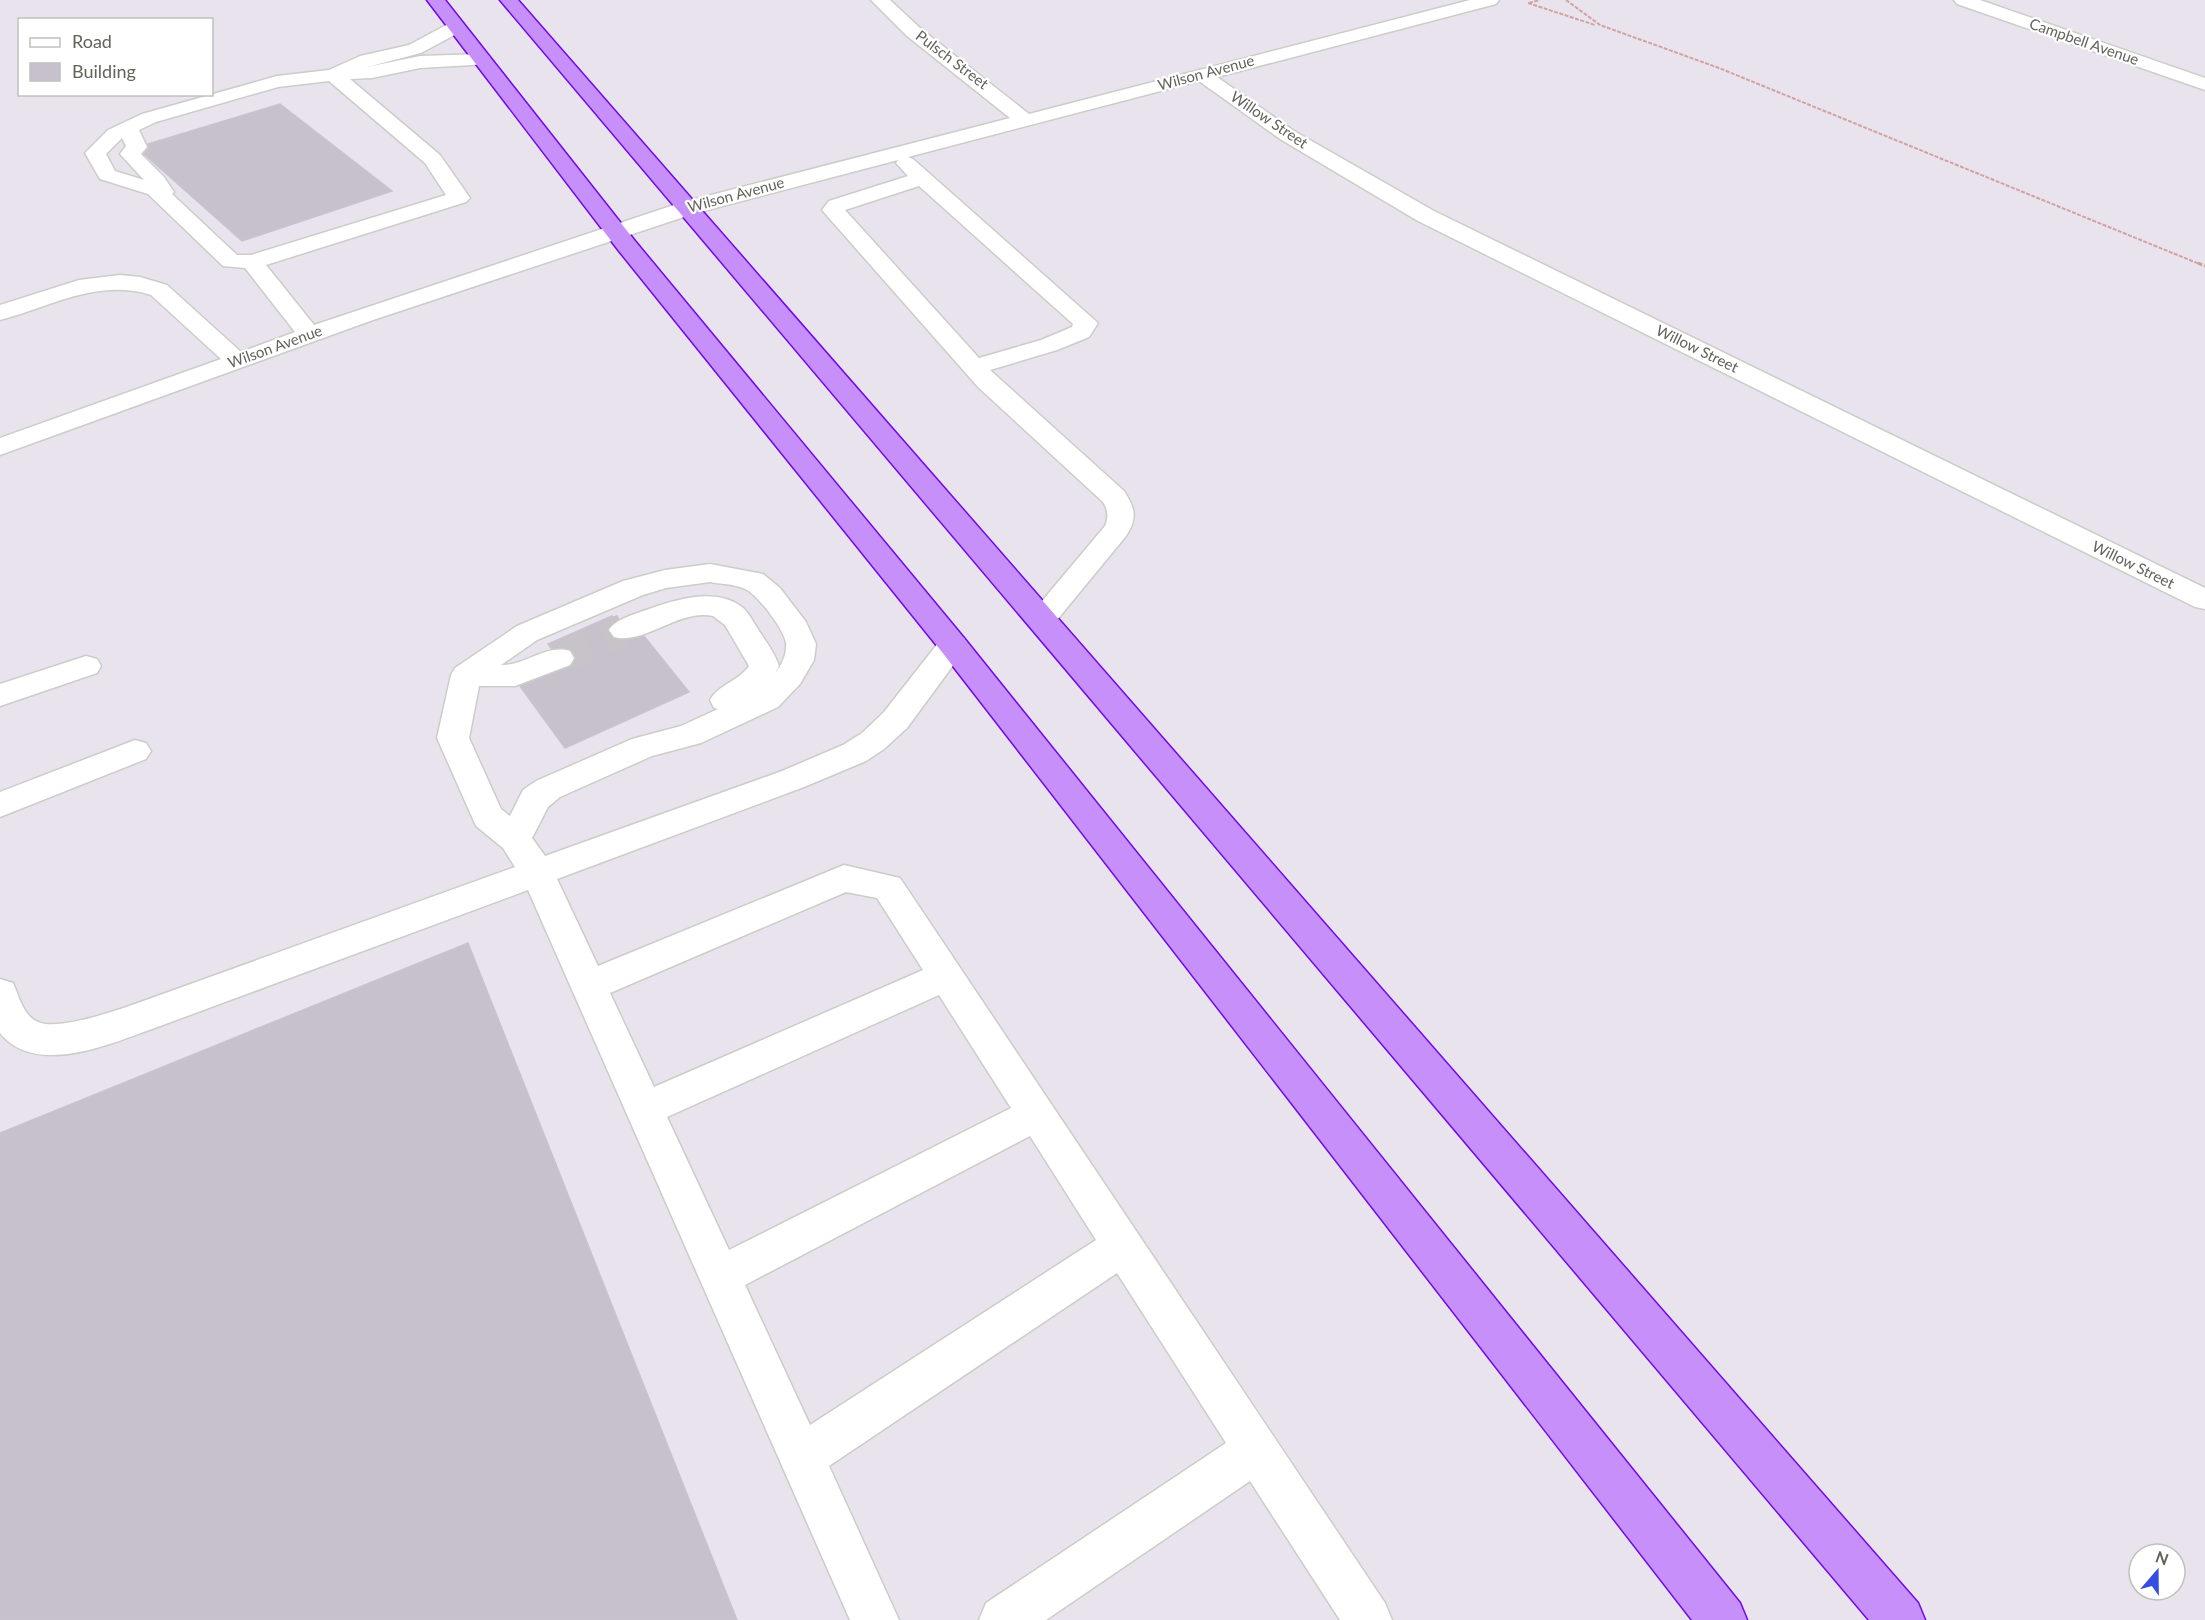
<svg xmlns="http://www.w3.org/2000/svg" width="2205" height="1620" font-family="Lato,sans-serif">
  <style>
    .building { fill: #c6c1cb; stroke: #c9c2d2; stroke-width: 1.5 }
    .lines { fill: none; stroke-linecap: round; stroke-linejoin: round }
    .minor-tunnel { stroke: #c7c3c8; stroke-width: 33; stroke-dasharray: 33 16; stroke-linecap: butt }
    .minor-casing { stroke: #cbcdc7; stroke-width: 3 }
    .highway-casing { stroke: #7109e8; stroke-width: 3 }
    .path-far1 { stroke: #d0a3a1; stroke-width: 2; stroke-dasharray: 4 1.5; stroke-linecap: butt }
    .path { stroke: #d0a3a1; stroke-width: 3; stroke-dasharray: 4.5 2; stroke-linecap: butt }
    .minor { fill: #fff; fill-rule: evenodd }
    .highway { fill: #c68ff9; fill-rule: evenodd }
    .labels { text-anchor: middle; stroke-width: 4.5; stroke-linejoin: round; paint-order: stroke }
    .far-street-label { font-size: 15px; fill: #61635b; stroke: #fff }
  </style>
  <rect width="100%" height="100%" fill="#e9e3ed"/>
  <g class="building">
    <polygon points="280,104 392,191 242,241 144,154 149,148 148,144"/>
    <polygon points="612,616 616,620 607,630 612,638 626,640 644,636 689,692 565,748 520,686 572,666 576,659 572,650 551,648 548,644"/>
    <polygon points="468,943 737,1620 0,1620 0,1133"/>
  </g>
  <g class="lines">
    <polyline class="minor-tunnel" points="559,658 624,630"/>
    <defs>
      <g id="minor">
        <path d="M 871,0 L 890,0 L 920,28 L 1029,114 L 1470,0 L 1499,0 L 1496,4 L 1217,77 L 1294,131 L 1434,211 L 2205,588 L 2205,609 L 2195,607 L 1418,221 L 1280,139 L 1199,81 L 908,157 L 913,159 L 1098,323 L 1089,337 L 1057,350 L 990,370 L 1124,491 C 1135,508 1138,518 1126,536 L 1052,626 L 1042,629 L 1032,626 L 1027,619 L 1105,526 C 1109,517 1108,510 1103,502 L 978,387 L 822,210 L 829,201 L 908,176 L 896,163 L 898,160 L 696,213 L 373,320 L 0,455 L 0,438 L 221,359 L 151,295 C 98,278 50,307 0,320 L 0,305 L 79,280 L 120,275 L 140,277 L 167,285 L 241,352 L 295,332 L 245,268 L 223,266 L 148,194 L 100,179 L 85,153 L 108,130 L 142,114 L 277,76 L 329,70 L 360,56 L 409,45 L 450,23 L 462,23 L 465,27 L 462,31 L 421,53 L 367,67 L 420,56 L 482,54 L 489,56 L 491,60 L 489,64 L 420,68 L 372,78 L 350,79 L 440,155 L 470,198 L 466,202 L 266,265 L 314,325 L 680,203 L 1010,118 L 907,36 ZM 329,81 L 425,163 L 446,195 L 251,255 L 237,255 L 172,194 L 174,192 L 164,177 L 141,154 L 147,147 L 139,130 L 156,122 L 278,87 ZM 122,138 L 126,146 L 120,154 L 144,180 L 115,171 L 106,154 ZM 919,186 L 1073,324 L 1072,327 L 1041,340 L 979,358 L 845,210 Z"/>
        <polygon points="1954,0 1980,0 2205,78 2205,90 1957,4"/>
        <path d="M 710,564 L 763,574 L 780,588 L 806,622 L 816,644 L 814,660 L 800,684 L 778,707 L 701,743 L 652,756 L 560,797 L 548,807 L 532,838 L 545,856 L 782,771 L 843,745 L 862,733 L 884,712 L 942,638 L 953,635 L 964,638 L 968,645 L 907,728 L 884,749 L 866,761 L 804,787 L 557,879 L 598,966 L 844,865 L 900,878 L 1385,1603 L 1392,1620 L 1340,1620 L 1250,1481 L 1046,1620 L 979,1620 L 986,1603 L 1226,1443 L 1117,1273 L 829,1466 L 899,1620 L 850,1620 L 528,890 L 152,1029 C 110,1044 35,1077 0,1033 L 0,979 L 13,983 C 19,996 23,1016 38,1022 C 58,1031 114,1011 135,1004 L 515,867 L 503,848 L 476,826 L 437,738 L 451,675 L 455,668 L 517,626 L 623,581 L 665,570 ZM 710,582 C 720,584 733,584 743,588 C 756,592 784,629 786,643 C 787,654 782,665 775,673 L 779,666 C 774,651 764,639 756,626 C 752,620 748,612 742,607 C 716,587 677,599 649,609 C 636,614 617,618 609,630 L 614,637 C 645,645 678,609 713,616 L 725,625 L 749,666 C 739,681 719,684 710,700 L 714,708 L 718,709 L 681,726 L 632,739 L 536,781 L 523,790 L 510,816 L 501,809 L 469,738 L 479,686 L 515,686 L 570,665 L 574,658 L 570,651 C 545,644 525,666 501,665 L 537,640 L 643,595 L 666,588 ZM 846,892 L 877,898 L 923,970 L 654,1087 L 610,993 ZM 939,995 L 1011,1108 L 729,1250 L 667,1117 ZM 1030,1136 L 1096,1240 L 810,1425 L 745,1285 Z"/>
        <polygon points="86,656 97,659 101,666 97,673 0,706 0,684"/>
        <polygon points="135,740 146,743 151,751 146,759 0,817 0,792"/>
      </g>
      <g id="highway">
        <polygon points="427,0 445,0 635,241 964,638 1740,1603 1747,1620 1692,1620 942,652 619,251"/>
        <polygon points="500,0 518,0 1918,1603 1925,1620 1869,1620"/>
      </g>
    </defs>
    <use href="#minor" class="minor-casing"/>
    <use href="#highway" class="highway-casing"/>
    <g class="path-far1">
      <polyline points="1566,0 1600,25 1719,68 2202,265"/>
      <polyline points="1528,3 1595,25"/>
      <polyline points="1529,3 1540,0"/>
    </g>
    <polyline class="path" points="2198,263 2205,266"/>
    <use href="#minor" class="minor"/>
    <use href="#highway" class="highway"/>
  </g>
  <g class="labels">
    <g class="far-street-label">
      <text transform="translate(2084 42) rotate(19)" y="5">Campbell Avenue</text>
      <text transform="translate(952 60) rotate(37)" y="5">Pulsch Street</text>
      <text transform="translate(1206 73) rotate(-15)" y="5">Wilson Avenue</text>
      <text transform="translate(1269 120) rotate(34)" y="5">Willow Street</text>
      <text transform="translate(736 195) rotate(-15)" y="5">Wilson Avenue</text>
      <text transform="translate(275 347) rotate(-20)" y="5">Wilson Avenue</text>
      <text transform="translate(1697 349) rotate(26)" y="5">Willow Street</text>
      <text transform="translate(2133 565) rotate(26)" y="5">Willow Street</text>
    </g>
  </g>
  <rect x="18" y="18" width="195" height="78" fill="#ffffff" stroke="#c0c1bd" stroke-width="1.5"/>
  <rect x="30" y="38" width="30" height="9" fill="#ffffff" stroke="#c0c1bd" stroke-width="1.5"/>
  <text x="72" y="48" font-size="18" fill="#61635b">Road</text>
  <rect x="30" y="63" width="30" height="18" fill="#c6c1cb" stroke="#c0c1bd" stroke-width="1.5"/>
  <text x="72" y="78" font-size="18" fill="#61635b">Building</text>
  <g transform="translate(2157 1572) rotate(20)"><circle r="28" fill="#ffffff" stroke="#c0c1bd" stroke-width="1.5"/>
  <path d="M0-4.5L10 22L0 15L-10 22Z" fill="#344de2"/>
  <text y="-9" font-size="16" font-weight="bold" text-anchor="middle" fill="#61635b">N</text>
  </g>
</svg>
